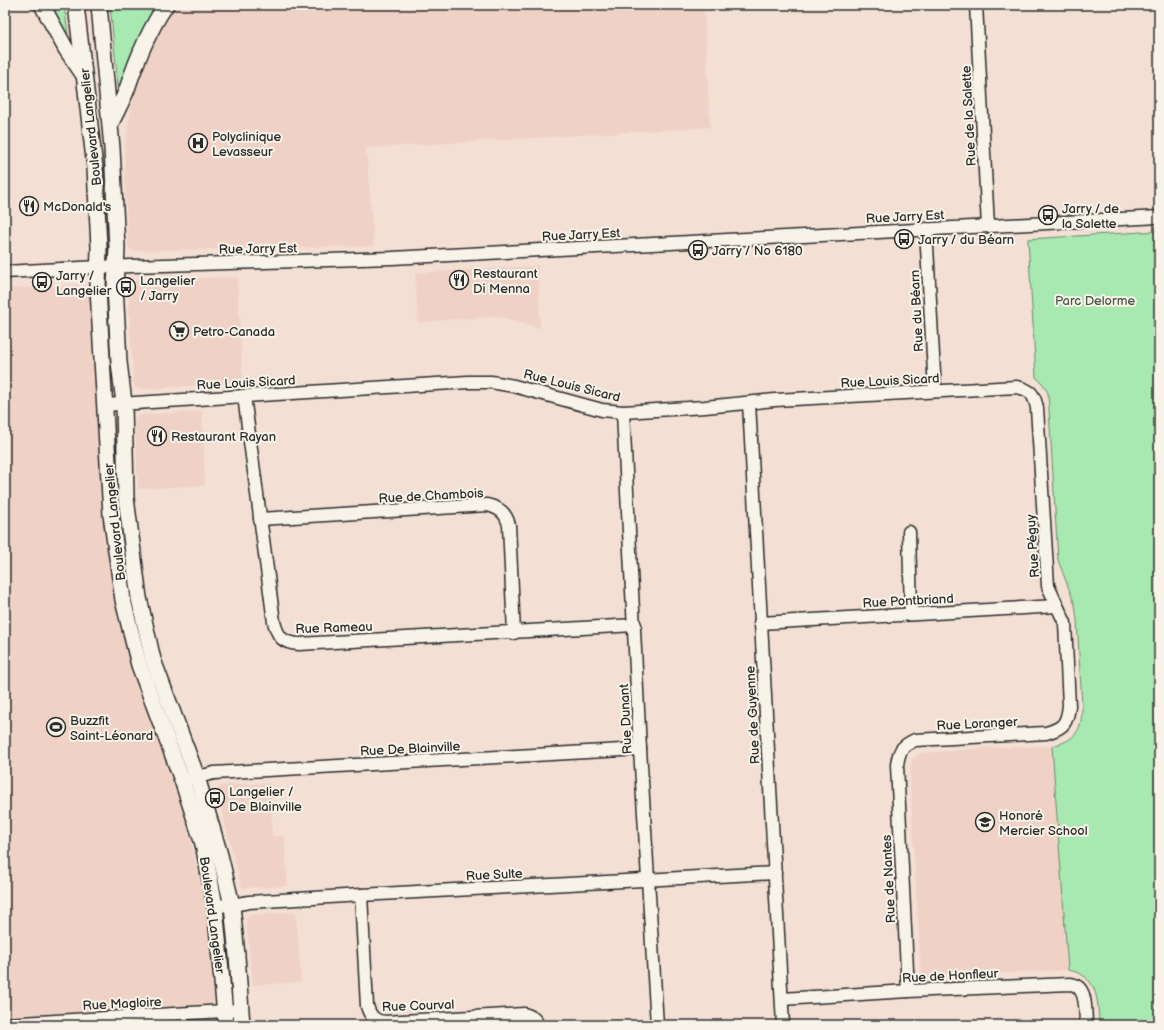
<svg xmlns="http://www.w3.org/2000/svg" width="1164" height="1030" font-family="'Balsamiq Sans',sans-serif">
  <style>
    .built { fill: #f0d1c6 }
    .green { fill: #a8e8b1; stroke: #6a8a6e }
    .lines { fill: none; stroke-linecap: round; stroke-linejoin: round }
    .minor-casing { stroke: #2b2b2b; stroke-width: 15 }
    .major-casing { stroke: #2b2b2b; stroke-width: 18 }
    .minor { stroke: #f7f3e8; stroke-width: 12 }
    .major { stroke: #f7f3e8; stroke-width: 15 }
    .labels { text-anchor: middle; stroke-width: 4; stroke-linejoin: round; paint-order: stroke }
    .street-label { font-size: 13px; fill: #2b2b2b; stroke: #f7f3e8 }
    .poi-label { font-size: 13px; fill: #2b2b2b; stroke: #f7f3e8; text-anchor: start }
    .park-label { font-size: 13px; fill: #4a5a4c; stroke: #f7f3e8 }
  </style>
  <rect width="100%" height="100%" fill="#f3dfd4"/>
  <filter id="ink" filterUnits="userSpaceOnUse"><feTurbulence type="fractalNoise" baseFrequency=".025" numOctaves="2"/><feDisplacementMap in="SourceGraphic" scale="8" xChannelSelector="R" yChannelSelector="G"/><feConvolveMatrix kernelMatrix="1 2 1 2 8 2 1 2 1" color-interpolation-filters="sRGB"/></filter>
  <g filter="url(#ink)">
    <g class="built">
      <polygon points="176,5 704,5 710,127 366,148 374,246 131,251 128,246 125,174 125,150 129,120 135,91 146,60 162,26"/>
      <polygon points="538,266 540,328 497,316 418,322 415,273"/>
      <polygon points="237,277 243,383 139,389 135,387 133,383 128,285 130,282 134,280"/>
      <polygon points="76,285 89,291 117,616 181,800 204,897 218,1025 5,1025 5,289"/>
      <polygon points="202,411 205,485 138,489 135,420 136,417 139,415"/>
      <polygon points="1052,746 1068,970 924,977 921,971 915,871 910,773 913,758 922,753 985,748"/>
      <polygon points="271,783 272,836 284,836 288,886 243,888 241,885 217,792 218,788 224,785"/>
      <polygon points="296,912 301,982 253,985 246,920 247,917 250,915"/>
    </g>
    <g class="green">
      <polygon points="49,5 64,5 68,34 66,35"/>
      <path d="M 110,5 L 158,5 C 141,31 130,57 120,86 L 118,86 Z"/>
      <path d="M 1159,231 L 1159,1025 L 1099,1025 C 1098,1000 1098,975 1068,970 L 1052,746 C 1076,740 1082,731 1082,706 L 1077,620 L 1075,605 L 1058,560 L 1048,393 L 1043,384 L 1036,377 L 1028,239 Z"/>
    </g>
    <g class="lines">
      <defs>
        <g id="minor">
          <polyline points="976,5 988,226"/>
          <polyline points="926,229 935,391"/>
          <polyline points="5,272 99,267 392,258 1159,217"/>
          <path d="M 244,396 L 274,622 C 278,637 282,643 299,644 L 635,625"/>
          <polyline points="749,403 783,1025"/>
          <path d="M 104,405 L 468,382 L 491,382 L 514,386 L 602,410 L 623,412 L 705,407 L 775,400 L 1017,387 C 1031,390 1034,394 1037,408 L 1048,586 L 1065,623 L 1069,706 C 1067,723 1064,728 1046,733 L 915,740 C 902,746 899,750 897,765 L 908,991"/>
          <polyline points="623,412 640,749 657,1025"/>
          <path d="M 260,519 L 487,505 C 500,508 506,513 509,525 L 514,633"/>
          <polyline points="909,532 911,614"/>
          <polyline points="760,623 1057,606"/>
          <polyline points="189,779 214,773 640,749"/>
          <path d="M 361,895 L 367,1006 C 370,1016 374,1021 385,1022 L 524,1014 C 531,1016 535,1018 538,1025"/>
          <polyline points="215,906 232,905 249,902 361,895 775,873"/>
          <path d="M 782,999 L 908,991 L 1070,984 C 1088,985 1085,1012 1086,1025"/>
          <polyline points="5,1024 241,1010"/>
        </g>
        <g id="major">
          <polyline points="42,5 66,49 83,74"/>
          <polyline points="76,5 95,168 99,247 98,289 111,515 123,600 139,665 182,780 203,844 215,906 226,1025"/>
          <polyline points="99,5 112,148 117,248 115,287 116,305 119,362 124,403 126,498 139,598 153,660 197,777 220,855 232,905 237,956 242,1025"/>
          <path d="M 111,123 C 116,112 123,100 127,89 C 137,59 148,31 166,5"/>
        </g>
      </defs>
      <use href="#minor" class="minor-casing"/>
      <use href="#major" class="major-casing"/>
      <use href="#minor" class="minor"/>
      <use href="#major" class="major"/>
    </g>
  </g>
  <defs>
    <symbol id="hospital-ring" viewBox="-11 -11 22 22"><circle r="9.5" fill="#f7f3e8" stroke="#2b2b2b" stroke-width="1.5"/><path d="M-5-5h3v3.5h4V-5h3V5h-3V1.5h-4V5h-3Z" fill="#2b2b2b"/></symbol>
    <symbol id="restaurant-ring" viewBox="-11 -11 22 22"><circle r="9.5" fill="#f7f3e8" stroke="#2b2b2b" stroke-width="1.5"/><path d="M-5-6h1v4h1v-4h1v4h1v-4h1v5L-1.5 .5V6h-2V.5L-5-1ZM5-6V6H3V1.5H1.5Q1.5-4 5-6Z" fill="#2b2b2b"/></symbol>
    <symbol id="bus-ring" viewBox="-11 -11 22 22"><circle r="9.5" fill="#f7f3e8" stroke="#2b2b2b" stroke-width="1.5"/><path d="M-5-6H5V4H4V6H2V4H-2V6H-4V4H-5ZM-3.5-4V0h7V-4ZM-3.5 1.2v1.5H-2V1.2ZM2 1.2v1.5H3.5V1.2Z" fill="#2b2b2b"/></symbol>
    <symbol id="supermarket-ring" viewBox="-11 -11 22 22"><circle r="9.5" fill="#f7f3e8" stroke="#2b2b2b" stroke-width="1.5"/><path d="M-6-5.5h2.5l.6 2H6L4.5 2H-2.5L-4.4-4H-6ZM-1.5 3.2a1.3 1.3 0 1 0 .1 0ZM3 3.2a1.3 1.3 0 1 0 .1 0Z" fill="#2b2b2b"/></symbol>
    <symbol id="stadium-ring" viewBox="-11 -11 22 22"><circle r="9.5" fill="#f7f3e8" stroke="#2b2b2b" stroke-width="1.5"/><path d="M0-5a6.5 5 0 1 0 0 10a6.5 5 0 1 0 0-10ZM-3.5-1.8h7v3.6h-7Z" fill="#2b2b2b"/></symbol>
    <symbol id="school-ring" viewBox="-11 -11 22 22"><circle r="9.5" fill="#f7f3e8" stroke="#2b2b2b" stroke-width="1.5"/><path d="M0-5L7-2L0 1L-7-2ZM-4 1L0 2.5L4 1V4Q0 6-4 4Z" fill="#2b2b2b"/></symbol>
  </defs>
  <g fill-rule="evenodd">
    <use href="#hospital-ring" x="187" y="132" width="22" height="22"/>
    <use href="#restaurant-ring" x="18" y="195" width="22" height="22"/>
    <use href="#bus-ring" x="1037" y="204" width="22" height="22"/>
    <use href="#bus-ring" x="893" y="228" width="22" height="22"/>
    <use href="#bus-ring" x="687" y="239" width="22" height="22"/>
    <use href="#restaurant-ring" x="448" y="269" width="22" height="22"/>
    <use href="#bus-ring" x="31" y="271" width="22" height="22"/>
    <use href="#bus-ring" x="115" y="276" width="22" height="22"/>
    <use href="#supermarket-ring" x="168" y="320" width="22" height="22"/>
    <use href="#restaurant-ring" x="146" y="425" width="22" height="22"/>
    <use href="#stadium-ring" x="45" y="716" width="22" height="22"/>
    <use href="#bus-ring" x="204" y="787" width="22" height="22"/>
    <use href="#school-ring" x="974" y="811" width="22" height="22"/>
  </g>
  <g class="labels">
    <g class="street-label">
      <text transform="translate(968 116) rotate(-93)" y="5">Rue de la Salette</text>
      <text transform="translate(90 127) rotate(-96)" y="5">Boulevard Langelier</text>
      <text transform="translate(905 216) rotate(-3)" y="5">Rue Jarry Est</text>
      <text transform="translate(581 234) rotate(-3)" y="5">Rue Jarry Est</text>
      <text transform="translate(258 248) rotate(-1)" y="5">Rue Jarry Est</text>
      <text transform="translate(916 311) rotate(-93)" y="5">Rue du Béarn</text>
      <text transform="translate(890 380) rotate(-3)" y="5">Rue Louis Sicard</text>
      <text transform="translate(246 382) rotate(-3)" y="5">Rue Louis Sicard</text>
      <text transform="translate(572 385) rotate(14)" y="5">Rue Louis Sicard</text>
      <text transform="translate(431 495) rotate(-3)" y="5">Rue de Chambois</text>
      <text transform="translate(114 522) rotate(-96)" y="5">Boulevard Langelier</text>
      <text transform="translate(1032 546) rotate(-94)" y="5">Rue Péguy</text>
      <text transform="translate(908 600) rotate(-3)" y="5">Rue Pontbriand</text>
      <text transform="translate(334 627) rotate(-2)" y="5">Rue Rameau</text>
      <text transform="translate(752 715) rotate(-93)" y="5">Rue de Guyenne</text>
      <text transform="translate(625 719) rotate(-93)" y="5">Rue Dunant</text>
      <text transform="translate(977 723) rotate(-3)" y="5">Rue Loranger</text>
      <text transform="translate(410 748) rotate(-3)" y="5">Rue De Blainville</text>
      <text transform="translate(494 874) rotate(-3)" y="5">Rue Sulte</text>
      <text transform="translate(888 879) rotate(-93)" y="5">Rue de Nantes</text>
      <text transform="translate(213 915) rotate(82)" y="5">Boulevard Langelier</text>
      <text transform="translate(950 975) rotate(-3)" y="5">Rue de Honfleur</text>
      <text transform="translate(122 1003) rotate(-3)" y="5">Rue Magloire</text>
      <text transform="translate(418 1005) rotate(-2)" y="5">Rue Courval</text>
    </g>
    <g class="poi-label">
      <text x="212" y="141">Polyclinique<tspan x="212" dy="15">Levasseur</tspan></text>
      <text x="43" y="211">McDonald's</text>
      <text x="1062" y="213">Jarry / de<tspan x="1062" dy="15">la Salette</tspan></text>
      <text x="918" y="244">Jarry / du Béarn</text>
      <text x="712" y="255">Jarry / No 6180</text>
      <text x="473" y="278">Restaurant<tspan x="473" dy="15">Di Menna</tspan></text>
      <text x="56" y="280">Jarry /<tspan x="56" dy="15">Langelier</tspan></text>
      <text x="140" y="285">Langelier<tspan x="140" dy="15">/ Jarry</tspan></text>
      <text x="193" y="336">Petro-Canada</text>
      <text x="171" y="441">Restaurant Rayan</text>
      <text x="70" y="725">Buzzfit<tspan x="70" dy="15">Saint-Léonard</tspan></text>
      <text x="229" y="796">Langelier /<tspan x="229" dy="15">De Blainville</tspan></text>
      <text x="999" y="820">Honoré<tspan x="999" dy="15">Mercier School</tspan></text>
    </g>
    <g class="park-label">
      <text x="1095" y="305">Parc Delorme</text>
    </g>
  </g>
  <rect width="1164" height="1030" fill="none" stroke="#f7f3e8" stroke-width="20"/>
  <rect x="10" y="10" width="1144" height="1010" fill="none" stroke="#2b2b2b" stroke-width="1.5" filter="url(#ink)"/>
</svg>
